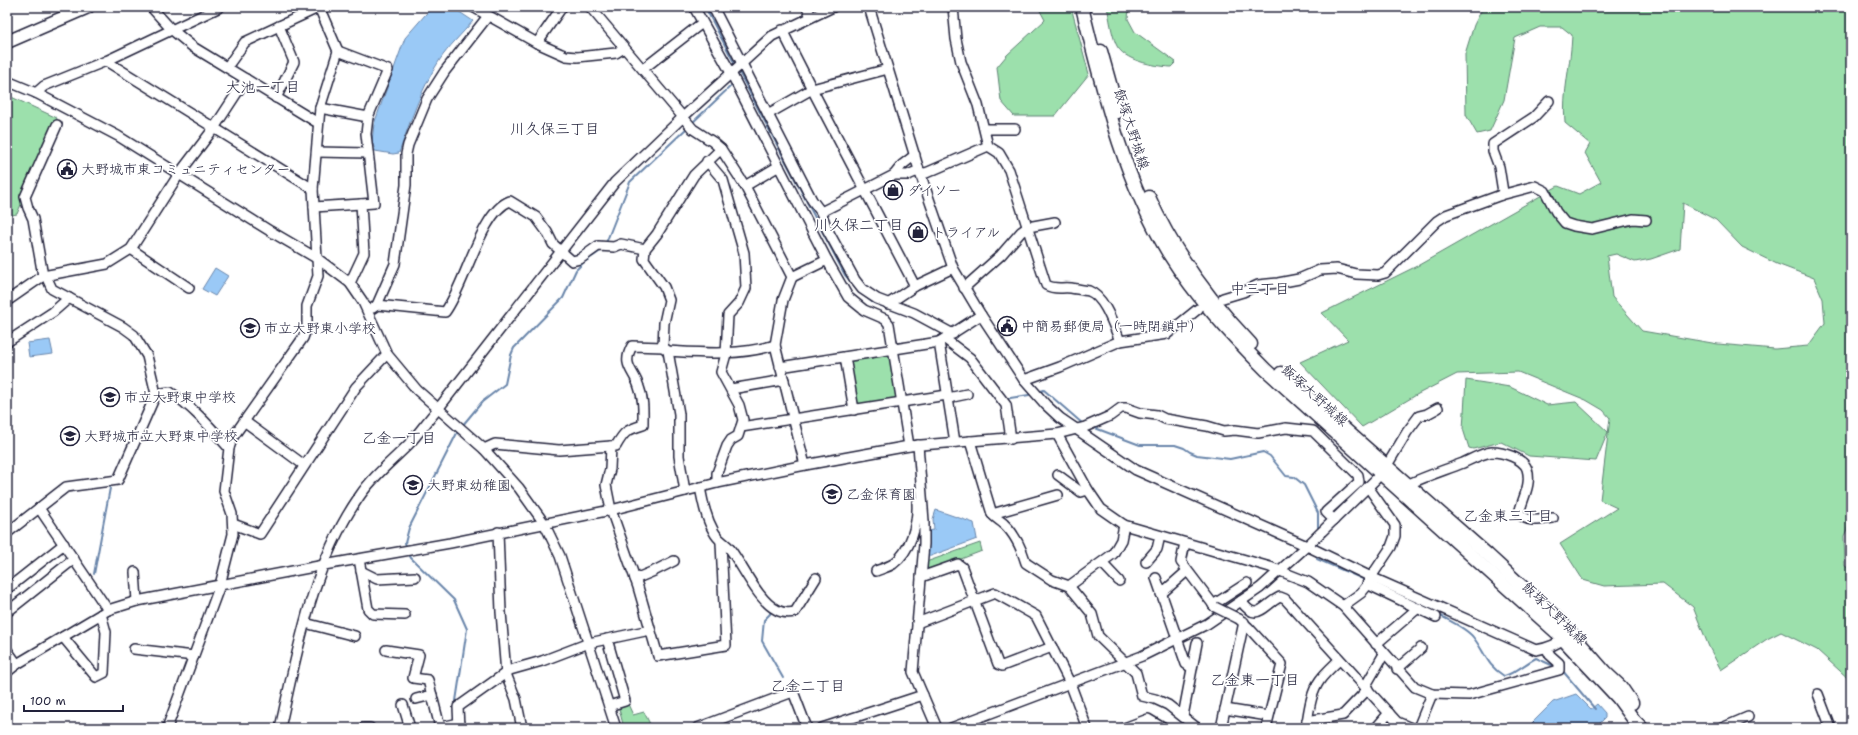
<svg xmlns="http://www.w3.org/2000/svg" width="1858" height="735" font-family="'Shantell Sans','Klee One',sans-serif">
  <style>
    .green { fill: #9ce0ac; stroke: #5f8174; fill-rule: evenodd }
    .water { fill: #9ac9f6; stroke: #6a86ab }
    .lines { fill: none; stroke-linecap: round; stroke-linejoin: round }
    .stream { stroke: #6a86ab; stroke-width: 2 }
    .minor-casing { stroke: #22223b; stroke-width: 12 }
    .major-casing { stroke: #22223b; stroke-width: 15 }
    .minor { stroke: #fff; stroke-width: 9 }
    .major { stroke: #fff; stroke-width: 12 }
    .minor-bridge-casing { stroke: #22223b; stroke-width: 12; stroke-linecap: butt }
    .minor-bridge { stroke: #fff; stroke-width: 9 }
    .labels { text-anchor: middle; stroke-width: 3.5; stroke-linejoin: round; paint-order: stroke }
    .street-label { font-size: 14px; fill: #22223b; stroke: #fff }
    .poi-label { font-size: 14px; fill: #22223b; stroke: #fff; text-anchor: start }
    .neighbourhood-label { font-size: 15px; fill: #22223b; stroke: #fff }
  </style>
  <rect width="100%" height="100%" fill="#fff"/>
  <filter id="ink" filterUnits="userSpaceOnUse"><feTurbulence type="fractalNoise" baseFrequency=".025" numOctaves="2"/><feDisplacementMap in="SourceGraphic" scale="8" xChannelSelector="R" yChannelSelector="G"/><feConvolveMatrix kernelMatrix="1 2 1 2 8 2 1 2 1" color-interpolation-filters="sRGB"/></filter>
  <g filter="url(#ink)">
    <g class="green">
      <polygon points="1038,7 1071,7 1089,74 1055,116 1014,116 1001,101 997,67 1007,55 1045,20"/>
      <path d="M 1107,7 L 1129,7 L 1128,19 L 1135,32 L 1176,62 L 1171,67 C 1154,66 1123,61 1116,44 C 1111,32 1110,19 1107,7 Z"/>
      <path d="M 1483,7 L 1851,7 L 1851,520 L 1844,536 L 1845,566 L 1851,570 L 1851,681 L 1817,650 L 1781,632 L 1767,639 L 1721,670 L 1709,647 L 1693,607 L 1663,584 L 1604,586 L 1583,580 L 1560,544 L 1617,508 L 1600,500 L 1610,418 L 1603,410 L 1586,400 L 1518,372 L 1457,374 L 1418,394 L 1362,427 L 1300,362 L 1348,340 L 1322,313 L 1419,265 L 1558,186 L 1579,194 L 1601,182 L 1585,153 L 1590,144 L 1565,123 C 1562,93 1571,65 1572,35 L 1562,27 L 1540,27 L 1515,38 L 1504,100 L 1490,131 L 1477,134 L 1466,115 L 1465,54 L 1474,25 ZM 1683,203 L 1716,220 L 1742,247 L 1777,264 L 1814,278 L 1823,299 L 1825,323 L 1808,346 L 1775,349 L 1718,344 L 1642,331 L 1612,297 L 1607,256 L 1616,254 L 1635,262 L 1651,259 L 1680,249 Z"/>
      <polygon points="7,95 57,118 17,214 7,216"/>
      <polygon points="894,351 902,403 854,410 845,357"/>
      <polygon points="1466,380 1510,387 1547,405 1576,402 1608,432 1596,461 1529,456 1501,442 1473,449 1469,448 1463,429"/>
      <polygon points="980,543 982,551 927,572 925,570 926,562"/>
      <polygon points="628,704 633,715 644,712 652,728 624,728 619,709"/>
    </g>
    <g class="water">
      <path d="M 432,7 L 452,7 L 473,21 C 462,34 448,47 439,61 C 421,89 410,122 399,153 L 393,154 L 375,151 L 372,141 L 374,124 L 405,38 Z"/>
      <polygon points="215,268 228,276 215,296 202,289"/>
      <polygon points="50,340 53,354 29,357 27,343"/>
      <polygon points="936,510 974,523 977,539 928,557 927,531 934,530 933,519"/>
      <polygon points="1576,694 1591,709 1597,704 1605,713 1605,718 1600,723 1602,728 1527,728 1553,702"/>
    </g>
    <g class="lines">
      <g class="stream">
        <polyline points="705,7 736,66"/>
        <polyline points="738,70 845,275 852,283"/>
        <polyline points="691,124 733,84"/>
        <polyline points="606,243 630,182 688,127"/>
        <polyline points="860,292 872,302 915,318"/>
        <polyline points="1041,391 1044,390 1083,424"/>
        <polyline points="1004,399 1029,395"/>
        <polyline points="462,426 482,402 505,384 511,355 514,348 563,298 576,270 583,263 602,250"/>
        <polyline points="1095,428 1140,445 1175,445 1184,448 1190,452 1197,455 1230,459 1263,452 1270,456 1286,476 1294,477 1304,485 1318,513 1318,528"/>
        <polyline points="1317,545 1317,543"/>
        <polyline points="407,548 405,543 409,528 458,431"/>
        <polyline points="408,552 411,558 454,600 467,629 456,701"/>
        <polyline points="1317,558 1317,559 1363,579"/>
        <polyline points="94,574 110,488"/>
        <polyline points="771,610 770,614 764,620 762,641 783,678"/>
        <path d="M 1439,615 C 1450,621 1466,628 1473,637 C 1485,652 1486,665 1504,676 C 1514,674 1526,663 1536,658 L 1556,667"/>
        <polyline points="1562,670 1595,709"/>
      </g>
      <defs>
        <g id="minor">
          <polyline points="151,7 171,29 193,47 318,123"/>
          <polyline points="473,7 537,43 566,56 577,57 616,53 624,48"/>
          <polyline points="590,7 693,129 713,142 721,149 745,186 792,277 783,300 775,345 805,465"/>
          <polyline points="694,7 731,73 827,260 848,297 864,310 885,319 889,324 909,446"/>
          <polyline points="713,7 812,200 821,212 827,229 855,280 862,289 877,299 914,313 953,334"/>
          <polyline points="807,7 811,17"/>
          <path d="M 869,7 L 920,173 L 953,268 L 981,315 L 1024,380 L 1046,405 L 1060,418 L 1136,470 L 1307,546 L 1371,577 L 1536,650 C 1549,648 1558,644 1568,636"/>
          <path d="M 953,7 L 956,39 L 961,62 L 978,105 L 988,146 L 999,153 L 1009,170 L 1046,285 C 1055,290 1061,287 1071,288 C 1077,289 1084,290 1089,291 C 1105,297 1114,327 1120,341"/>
          <polyline points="782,30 812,89 915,286"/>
          <polyline points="537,43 562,7"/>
          <polyline points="338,51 388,70 368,117 366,134 374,203 361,204 364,253 350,283"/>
          <polyline points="106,61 313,189"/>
          <polyline points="227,67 245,42 320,7"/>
          <polyline points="643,69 702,23"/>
          <polyline points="7,81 36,93 118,136 270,231 318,259 350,283 363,302 387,354 417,390 484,449 519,488 544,523 560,556 616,728"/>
          <polyline points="36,93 44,86 106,61 220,7"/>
          <polyline points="276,98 294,62 279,26"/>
          <polyline points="320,108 368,117"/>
          <polyline points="768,114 812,89 888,69"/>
          <polyline points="985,129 1015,129"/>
          <polyline points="317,152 368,153"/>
          <polyline points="707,161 723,180 744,253 746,288 739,303 728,315 726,354 721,372 739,405 743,420 738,436 731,440 727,446 717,473 717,483"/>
          <polyline points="894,175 902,165 915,155"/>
          <polyline points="745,186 779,166"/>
          <polyline points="1501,195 1503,192 1499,167 1493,151 1493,144 1534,117 1549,101"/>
          <polyline points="314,207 361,204"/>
          <polyline points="821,212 894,175 908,175 915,172 926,173 988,146"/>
          <polyline points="131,249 189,288"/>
          <polyline points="43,276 33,219 28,208 25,197 57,125"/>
          <polyline points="792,277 827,260"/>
          <polyline points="964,288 1001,255 1021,232 1028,227 1055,222"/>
          <polyline points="1223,298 1243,292 1258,285 1278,283 1299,279 1320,270 1337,269 1356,274 1378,275 1385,273 1437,221 1446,215 1501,195 1535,186 1545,191 1556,212 1565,223 1574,226 1592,229 1633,219 1646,220"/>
          <polyline points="7,301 43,276 107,264 131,249 179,174 214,128 246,79"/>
          <polyline points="888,304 915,286 953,268"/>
          <path d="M 377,305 L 445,312 C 465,286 481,211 510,201 L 536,217 L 547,232 L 553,244 L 572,261 L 580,259 L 598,246 L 614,247 L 621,244 L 645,249"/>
          <polyline points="373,308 377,305 395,264 406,185 406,154 408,145 427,99 445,71 488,16"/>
          <polyline points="945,339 970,358 1006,405 1011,439"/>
          <polyline points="7,342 53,312 69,298"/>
          <polyline points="939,342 955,442"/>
          <polyline points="663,347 664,323 669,300 664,287 644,259 645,249 657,234 694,175 721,149"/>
          <polyline points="668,351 679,414 679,456 685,491"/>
          <polyline points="845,357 854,410"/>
          <polyline points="780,367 939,342 981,315"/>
          <polyline points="1024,380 1060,367 1120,341 1167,334 1198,309"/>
          <polyline points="731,389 784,380"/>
          <path d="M 156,394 L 170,392 C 193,407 211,428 229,448"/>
          <polyline points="948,398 967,394"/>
          <polyline points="244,421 304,465"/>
          <polyline points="741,427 947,395"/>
          <polyline points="1057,434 1088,490 1101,509 1124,525 1270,567 1308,582 1343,606 1415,687 1432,694 1469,695 1559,670 1559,663 1550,655 1547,649"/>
          <path d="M 970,441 L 992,514 C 996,519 1000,520 1004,524 C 1015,534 1022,550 1026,563 L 1052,580 L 1069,586 L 1092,614 L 1098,636 L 1136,673 L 1142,696 L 1155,699 L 1168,705 L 1197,728"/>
          <polyline points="918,445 924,521 924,544 913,672 937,728"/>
          <polyline points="484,449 495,444 559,450 611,446"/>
          <polyline points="1058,475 1081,492 1088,490"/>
          <path d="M 1409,484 C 1426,476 1445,470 1463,463 C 1472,459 1482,453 1492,452 C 1503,452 1523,458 1527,469 C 1532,485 1522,499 1519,514 C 1530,523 1539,520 1553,518"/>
          <path d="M 700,487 C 703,503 706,518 714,532 C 719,542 725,542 730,549 C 743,566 758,601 777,610 C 782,613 789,613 795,612 L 816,578"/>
          <polyline points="39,508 108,610"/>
          <polyline points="992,514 1058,495"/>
          <polyline points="233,524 260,534 356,387 387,354"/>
          <polyline points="498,532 501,612 506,674 516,699 522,728"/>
          <polyline points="7,533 66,487 118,480 156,394 147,356 134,335 123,327 52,289 46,276"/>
          <path d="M 721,543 L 726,645 L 658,656 L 638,587 L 611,510 L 606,485 L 610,469 L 611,446 L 616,446 C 624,432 626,430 643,425 C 643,412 644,400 639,387 C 634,370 621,366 632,346 L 663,347 L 668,351 C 704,353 739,356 775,345"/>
          <polyline points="1185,543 1181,562 1215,607"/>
          <polyline points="359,559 368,609 373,614 405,615"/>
          <polyline points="1146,562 1157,549 1160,536"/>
          <polyline points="1102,563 1119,581"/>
          <polyline points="361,571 377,579 415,577"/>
          <path d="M 876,571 C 881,569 888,567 893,564 C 911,551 918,523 917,503"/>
          <polyline points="135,572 137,601"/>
          <polyline points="921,577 958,564 962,567 998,664 1002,666 1052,647"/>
          <polyline points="1156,578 1186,664 1192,668"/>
          <polyline points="635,579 654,571 674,561"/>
          <polyline points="1367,584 1436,617"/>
          <polyline points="1069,586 1113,554 1121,540 1124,525"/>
          <polyline points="7,589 64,544"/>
          <polyline points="1161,594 1187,571"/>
          <path d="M 1241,601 C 1257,624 1263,605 1280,597 L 1285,599 L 1397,722 L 1411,728"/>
          <polyline points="1213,605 1247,583"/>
          <polyline points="1343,606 1361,593 1366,587 1371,577 1391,547 1395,536 1395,525 1368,487"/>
          <polyline points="7,612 74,559"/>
          <polyline points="1239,619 1248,627 1282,664 1266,728"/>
          <polyline points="305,623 355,636"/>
          <polyline points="917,623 995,593 1036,616 1070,683 1087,728"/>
          <polyline points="63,637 96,677 104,673 106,632 101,614"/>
          <polyline points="607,639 625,701 609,706"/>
          <polyline points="1376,644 1418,608"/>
          <polyline points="134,649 194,656"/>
          <polyline points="7,650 17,664"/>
          <polyline points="386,650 419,655 413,678 428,680 440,727"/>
          <polyline points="1397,669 1421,648"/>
          <polyline points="7,672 17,664 108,610 137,601 324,565 450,543 611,510 717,483 805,465 909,446 1057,434 1085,427 1110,416 1121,408 1126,408 1140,413 1157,415 1165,419 1207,426 1224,431 1235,430 1258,433 1286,428 1313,431 1358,475 1359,482 1326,512 1334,520"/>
          <polyline points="1365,687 1384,654"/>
          <polyline points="1818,694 1831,728"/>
          <polyline points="416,699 432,695"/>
          <polyline points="403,705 410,728"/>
          <polyline points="1225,709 1268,716"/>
          <polyline points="1183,716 1197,643"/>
          <polyline points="1307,721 1343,715 1368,689"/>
          <polyline points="167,728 220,585 233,534 232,514 224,491 229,448 233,437 303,338 307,327 307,306 318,276 313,189 320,108 338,51 319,7"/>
          <path d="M 280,728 C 298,649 312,565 359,497 C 373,476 392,461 409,444 C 419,433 428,420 438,409 L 615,182 L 683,117 L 772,36 L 833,7"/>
          <polyline points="363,728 370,728"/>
          <polyline points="437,728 459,723"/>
          <polyline points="459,728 458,707 510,670 542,661 589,643 650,630"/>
          <polyline points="697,728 790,693 794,694 807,728"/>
          <polyline points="822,728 923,695"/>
          <polyline points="951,728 1142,656 1207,624 1260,588 1307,546 1375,480 1386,467 1407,432 1419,416 1427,414 1438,408"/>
          <polyline points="1124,728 1148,719 1163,728"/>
          <polyline points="1221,728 1244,622"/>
          <path d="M 1306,728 C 1309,712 1310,694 1320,680 C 1325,673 1333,666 1339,660"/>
          <polyline points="1376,728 1389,713"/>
          <polyline points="1418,728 1432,694"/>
          <polyline points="1722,728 1748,717"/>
        </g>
        <g id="major">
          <path d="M 1082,7 C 1103,91 1123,179 1169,254 C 1196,297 1230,334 1266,370 L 1557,633 L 1618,698 L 1634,720 L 1642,728"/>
          <polyline points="7,42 88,7"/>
          <polyline points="1101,51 1118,112"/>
          <path d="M 1149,197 C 1173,251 1210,301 1251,344"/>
          <polyline points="1281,373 1488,555 1563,624 1605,672 1621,687 1632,703"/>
        </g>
      </defs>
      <use href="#minor" class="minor-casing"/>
      <use href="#major" class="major-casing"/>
      <use href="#minor" class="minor"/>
      <use href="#major" class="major"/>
      <defs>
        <polyline id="minor-bridge" points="1215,607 1239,619"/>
      </defs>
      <use href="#minor-bridge" class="minor-bridge-casing"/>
      <use href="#minor-bridge" class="minor-bridge"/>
    </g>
  </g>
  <defs>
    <symbol id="civic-ring" viewBox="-11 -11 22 22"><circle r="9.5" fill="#fff" stroke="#22223b" stroke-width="1.5"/><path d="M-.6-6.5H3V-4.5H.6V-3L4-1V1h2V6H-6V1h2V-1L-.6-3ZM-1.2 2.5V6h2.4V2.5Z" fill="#22223b"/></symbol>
    <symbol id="shop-ring" viewBox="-11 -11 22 22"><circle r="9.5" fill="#fff" stroke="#22223b" stroke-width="1.5"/><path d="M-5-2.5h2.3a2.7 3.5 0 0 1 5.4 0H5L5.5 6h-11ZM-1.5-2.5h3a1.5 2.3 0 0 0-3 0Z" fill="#22223b"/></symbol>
    <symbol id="school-ring" viewBox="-11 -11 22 22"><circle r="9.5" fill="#fff" stroke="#22223b" stroke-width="1.5"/><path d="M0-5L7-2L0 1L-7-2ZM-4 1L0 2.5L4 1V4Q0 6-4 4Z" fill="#22223b"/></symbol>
  </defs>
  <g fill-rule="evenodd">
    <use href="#civic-ring" x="56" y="158" width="22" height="22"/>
    <use href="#shop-ring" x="882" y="179" width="22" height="22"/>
    <use href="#shop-ring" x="907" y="221" width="22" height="22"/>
    <use href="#civic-ring" x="996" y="315" width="22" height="22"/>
    <use href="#school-ring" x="239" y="317" width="22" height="22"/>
    <use href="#school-ring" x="99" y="386" width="22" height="22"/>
    <use href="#school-ring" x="59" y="425" width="22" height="22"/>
    <use href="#school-ring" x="402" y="474" width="22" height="22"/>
    <use href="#school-ring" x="821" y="483" width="22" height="22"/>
  </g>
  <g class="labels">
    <g class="street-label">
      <text transform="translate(1132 129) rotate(72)" y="5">飯塚大野城線</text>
      <text transform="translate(1315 395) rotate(42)" y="5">飯塚大野城線</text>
      <text transform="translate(1555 613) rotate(44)" y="5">飯塚大野城線</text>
    </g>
    <g class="poi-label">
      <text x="81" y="174">大野城市東コミュニティセンター</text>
      <text x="907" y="195">ダイソー</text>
      <text x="932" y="237">トライアル</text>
      <text x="1021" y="331">中簡易郵便局（一時閉鎖中）</text>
      <text x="264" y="333">市立大野東小学校</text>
      <text x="124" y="402">市立大野東中学校</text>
      <text x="84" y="441">大野城市立大野東中学校</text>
      <text x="427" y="490">大野東幼稚園</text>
      <text x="846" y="499">乙金保育園</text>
    </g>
    <g class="neighbourhood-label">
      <text x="263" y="92">大池一丁目</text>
      <text x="555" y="134">川久保三丁目</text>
      <text x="859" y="230">川久保二丁目</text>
      <text x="1260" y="294">中三丁目</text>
      <text x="399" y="443">乙金一丁目</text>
      <text x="1508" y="521">乙金東三丁目</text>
      <text x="1255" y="685">乙金東一丁目</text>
      <text x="808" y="691">乙金二丁目</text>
    </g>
  </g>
  <rect width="1858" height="735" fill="none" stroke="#fff" stroke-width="24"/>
  <rect x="12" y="12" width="1834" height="711" fill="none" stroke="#22223b" stroke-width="1.5" filter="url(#ink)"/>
  <path d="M24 705v6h99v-6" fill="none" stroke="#22223b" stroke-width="2"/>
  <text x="30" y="705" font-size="12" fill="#22223b" stroke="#ffffff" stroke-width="3" paint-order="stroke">100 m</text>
</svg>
